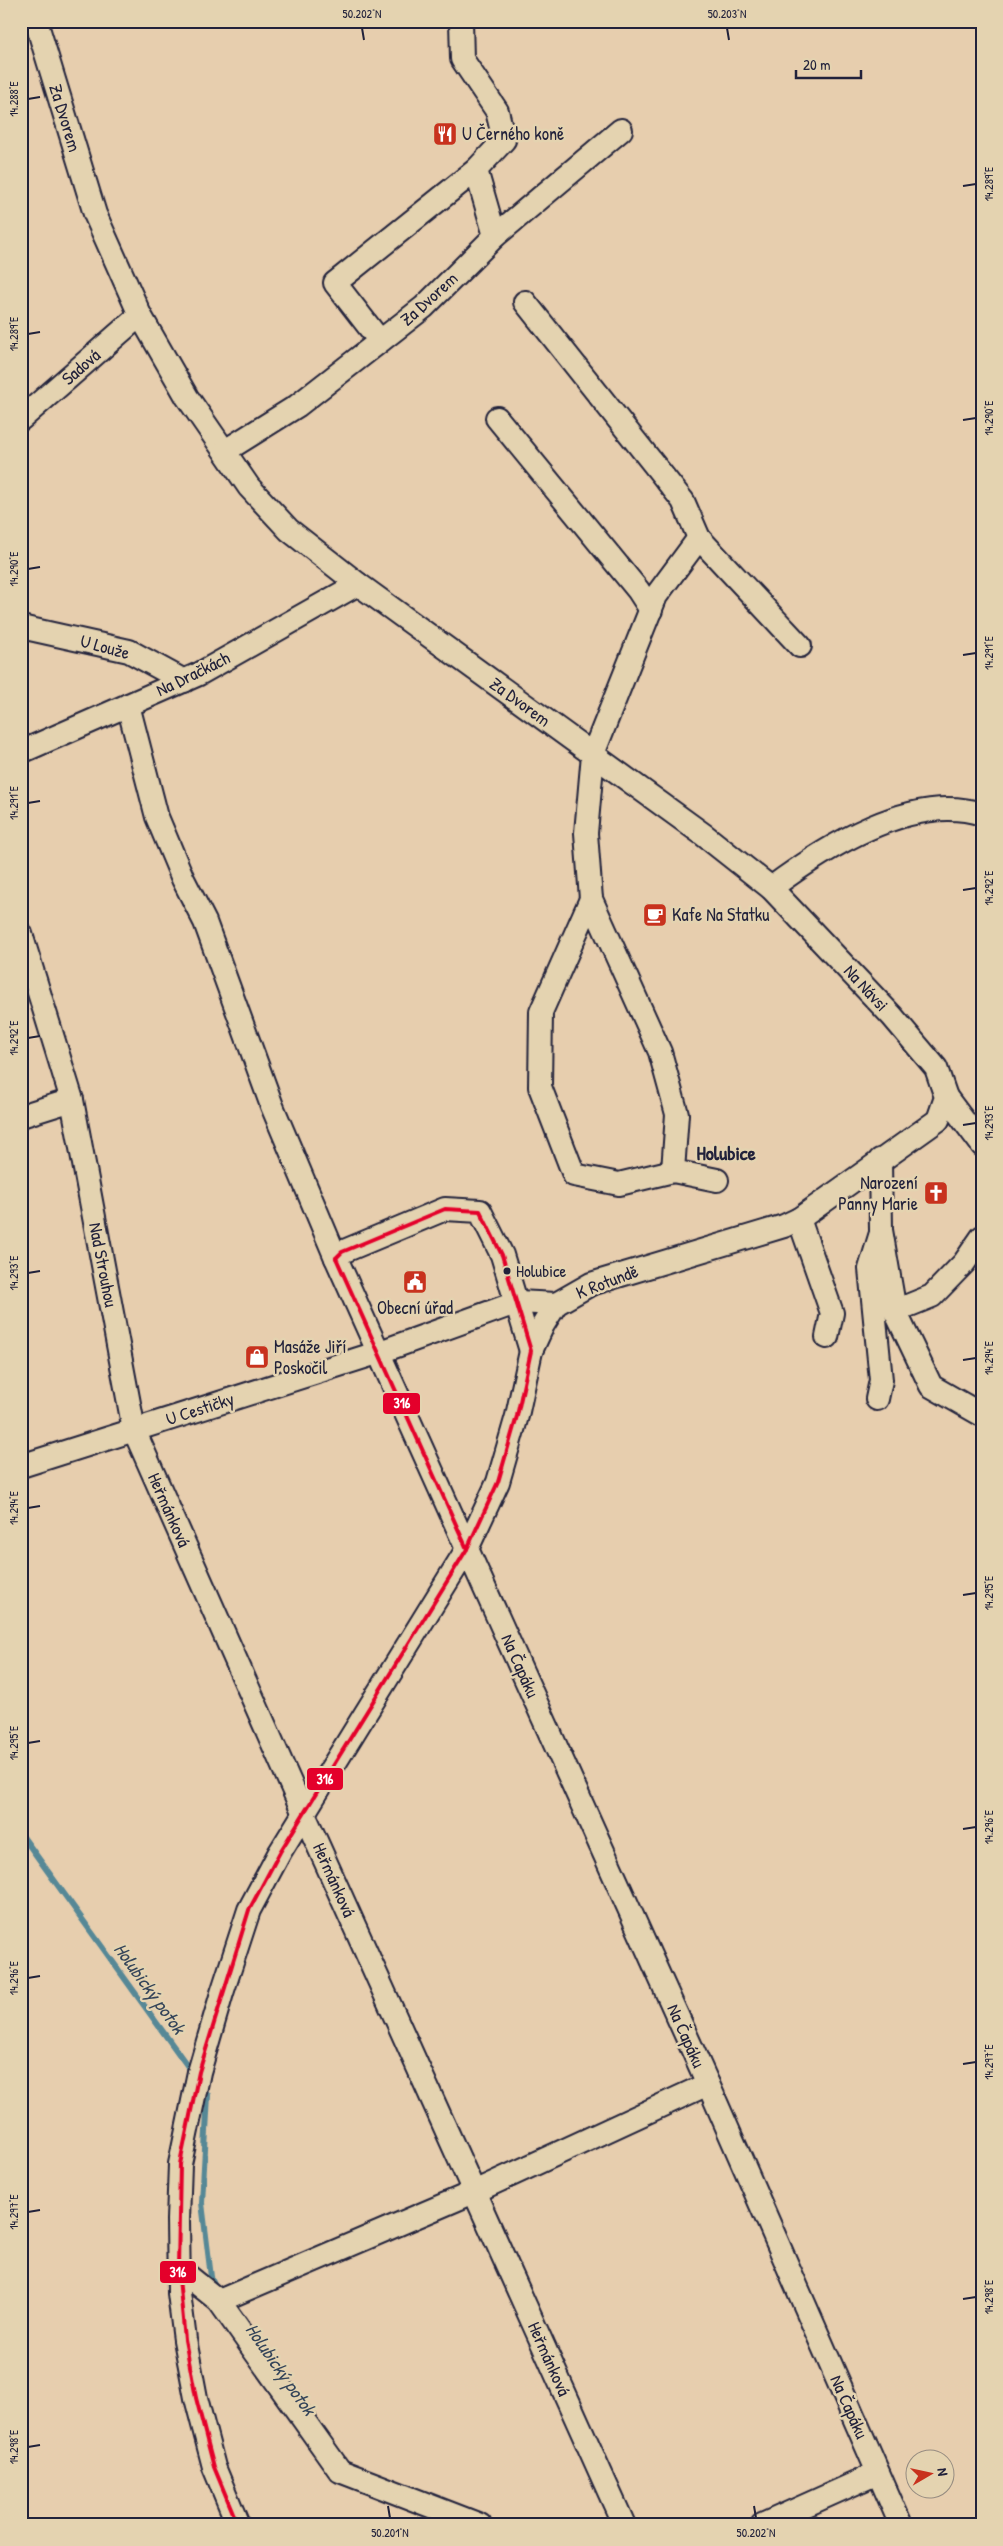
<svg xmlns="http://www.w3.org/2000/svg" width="1003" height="2546" font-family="'Patrick Hand',sans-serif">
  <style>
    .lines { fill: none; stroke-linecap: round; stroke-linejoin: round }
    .stream { stroke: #578896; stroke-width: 6 }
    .minor-casing { stroke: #22223b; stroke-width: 26 }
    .minor { stroke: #e4d3b0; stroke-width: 22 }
    .bus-1-casing { stroke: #e4d3b0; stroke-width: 8 }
    .bus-1 { stroke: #e4002b; stroke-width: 4 }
    .ticks { fill: none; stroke: #22223b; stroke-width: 2 }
    .bus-dot { fill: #22223b; stroke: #e4d3b0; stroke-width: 2 }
    .labels { text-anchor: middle; stroke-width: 5; stroke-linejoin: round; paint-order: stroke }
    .bus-label { font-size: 17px; fill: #22223b; stroke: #e4d3b0; text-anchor: start }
    .street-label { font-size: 18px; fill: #22223b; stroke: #e4d3b0 }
    .poi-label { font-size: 18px; fill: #22223b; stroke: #e4d3b0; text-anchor: start }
    .water-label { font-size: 19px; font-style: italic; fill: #344459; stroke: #e4d3b0 }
    .quarter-label { font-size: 20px; font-weight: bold; fill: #22223b; stroke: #e4d3b0 }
    .line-badge { stroke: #e4d3b0; stroke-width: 2 }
    .badge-label { font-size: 14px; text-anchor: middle; font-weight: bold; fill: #fff }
    .neatline { fill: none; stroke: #22223b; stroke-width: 2 }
    .ticks-label { font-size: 12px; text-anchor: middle; fill: #22223b }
  </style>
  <rect width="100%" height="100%" fill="#e7ceae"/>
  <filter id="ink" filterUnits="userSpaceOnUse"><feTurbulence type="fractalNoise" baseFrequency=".02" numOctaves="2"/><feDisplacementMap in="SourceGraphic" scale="10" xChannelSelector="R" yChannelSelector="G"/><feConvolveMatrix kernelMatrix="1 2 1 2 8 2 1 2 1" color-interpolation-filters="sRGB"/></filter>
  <g filter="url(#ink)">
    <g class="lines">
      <g class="stream">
        <polyline points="21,1834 194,2075"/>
        <polyline points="202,2087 208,2095 202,2203 211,2277 216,2288"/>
      </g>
      <defs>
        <g id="minor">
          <polyline points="36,21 95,214 140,315 187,397 249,487 289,530 358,584 704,835 771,888 892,1016 936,1068 946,1097 938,1120 799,1219 784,1226 591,1284 556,1304 543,1325 531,1351 517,1416 498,1482 467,1549 280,1852 249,1910 222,1993 199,2072 180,2164 178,2220 179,2293 185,2340 196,2398 214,2467 238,2525"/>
          <polyline points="461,21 462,59 497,111 504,140 476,170 495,236"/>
          <polyline points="525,302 683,501 699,538 800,646"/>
          <polyline points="380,341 335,283 476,170"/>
          <polyline points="497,418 638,590 651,610"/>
          <polyline points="21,419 140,315"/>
          <polyline points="225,451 297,406 424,307 495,236 621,130"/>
          <polyline points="699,538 656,596 593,754 586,833 591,899 660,1052 677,1114 673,1171 717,1180"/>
          <polyline points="21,627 129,651 184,681"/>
          <polyline points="128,705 157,817 183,879 205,922 272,1106 336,1258 708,2084 901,2525"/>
          <polyline points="21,752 199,674 358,584"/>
          <path d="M 771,888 C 826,847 912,792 982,814"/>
          <polyline points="591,899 541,1012 540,1087 574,1175 619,1184 673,1171"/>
          <polyline points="21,934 72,1100 134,1430 304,1814 624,2525"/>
          <polyline points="946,1097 982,1145"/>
          <polyline points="21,1116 72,1100"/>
          <polyline points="880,1160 881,1230 895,1311 931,1386 982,1415"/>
          <polyline points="799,1219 832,1313 827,1337"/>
          <polyline points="336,1258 342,1252 445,1209 480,1211 502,1255 531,1351"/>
          <polyline points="895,1311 932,1296 964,1263 982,1237"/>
          <polyline points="877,1399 881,1380 870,1269 880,1236"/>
          <polyline points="21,1466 380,1352 518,1302 556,1304"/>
          <polyline points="178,2268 219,2301 340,2471 480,2525"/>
          <polyline points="219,2301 474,2192 708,2084"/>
          <polyline points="762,2525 878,2473"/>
        </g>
      </defs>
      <use href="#minor" class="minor-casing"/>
      <use href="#minor" class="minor"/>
      <defs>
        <g id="bus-1">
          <polyline points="336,1258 467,1549"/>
          <polyline points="238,2525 214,2467 196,2398 185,2340 178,2268 180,2164 199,2072 249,1910 280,1852 467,1549 498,1482 517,1416 531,1351 502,1255 480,1211 445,1209 342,1252 336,1258"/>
        </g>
      </defs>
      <use href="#bus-1" class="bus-1-casing"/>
      <use href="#bus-1" class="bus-1"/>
    </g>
  </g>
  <path class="ticks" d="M 362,28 L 364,40M 727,28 L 729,40M 28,99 L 40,97M 963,186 L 976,184M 28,334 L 40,332M 963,420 L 976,418M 28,569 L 40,567M 963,655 L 976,653M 28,803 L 40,801M 963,890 L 976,888M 28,1038 L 40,1036M 963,1125 L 976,1123M 28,1273 L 40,1271M 963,1360 L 976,1358M 28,1508 L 40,1506M 963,1595 L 976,1593M 28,1743 L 40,1741M 963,1829 L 976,1827M 28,1978 L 40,1976M 963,2064 L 976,2062M 28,2212 L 40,2210M 963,2299 L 976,2297M 28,2447 L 40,2445M 388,2506 L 390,2518M 754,2506 L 756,2518"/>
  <defs>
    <symbol id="restaurant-square" viewBox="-11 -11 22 22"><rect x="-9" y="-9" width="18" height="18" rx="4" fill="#c8321e" stroke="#e4d3b0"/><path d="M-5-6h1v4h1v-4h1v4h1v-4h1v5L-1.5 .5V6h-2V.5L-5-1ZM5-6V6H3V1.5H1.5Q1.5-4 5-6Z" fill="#fff"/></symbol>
    <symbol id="cafe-square" viewBox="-11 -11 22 22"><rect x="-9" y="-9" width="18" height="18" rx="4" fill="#c8321e" stroke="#e4d3b0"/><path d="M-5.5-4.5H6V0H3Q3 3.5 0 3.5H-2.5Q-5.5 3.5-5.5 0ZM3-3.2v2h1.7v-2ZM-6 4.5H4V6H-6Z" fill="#fff"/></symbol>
    <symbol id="church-square" viewBox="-11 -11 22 22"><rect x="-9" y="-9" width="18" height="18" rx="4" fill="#c8321e" stroke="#e4d3b0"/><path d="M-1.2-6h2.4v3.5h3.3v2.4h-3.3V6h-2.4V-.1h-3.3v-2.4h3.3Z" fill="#fff"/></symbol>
    <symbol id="civic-square" viewBox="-11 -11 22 22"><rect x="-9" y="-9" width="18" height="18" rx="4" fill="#c8321e" stroke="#e4d3b0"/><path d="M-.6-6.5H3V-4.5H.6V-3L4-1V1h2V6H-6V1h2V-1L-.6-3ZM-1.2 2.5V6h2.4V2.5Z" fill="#fff"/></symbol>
    <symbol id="shop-square" viewBox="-11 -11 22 22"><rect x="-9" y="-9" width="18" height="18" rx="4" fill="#c8321e" stroke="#e4d3b0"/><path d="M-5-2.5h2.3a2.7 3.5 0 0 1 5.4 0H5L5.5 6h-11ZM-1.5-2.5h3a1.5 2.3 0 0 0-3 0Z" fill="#fff"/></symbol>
  </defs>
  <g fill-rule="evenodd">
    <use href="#restaurant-square" x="431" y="120" width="28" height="28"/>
    <use href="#cafe-square" x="641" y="901" width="28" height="28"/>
    <use href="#church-square" x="922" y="1179" width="28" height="28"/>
    <use href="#civic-square" x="401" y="1268" width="28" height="28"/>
    <use href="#shop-square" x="243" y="1343" width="28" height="28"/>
  </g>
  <circle class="bus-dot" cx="507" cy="1271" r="4.5"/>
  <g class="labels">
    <g class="bus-label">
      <text x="516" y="1277">Holubice</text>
    </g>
    <g class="street-label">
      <text transform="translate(65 118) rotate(73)" y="6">Za Dvorem</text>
      <text transform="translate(429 299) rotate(-42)" y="6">Za Dvorem</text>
      <text transform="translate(81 367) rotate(-41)" y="6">Sadová</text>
      <text transform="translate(105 647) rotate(15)" y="6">U Louže</text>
      <text transform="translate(193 674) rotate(-26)" y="6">Na Dračkách</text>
      <text transform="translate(520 702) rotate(36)" y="6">Za Dvorem</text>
      <text transform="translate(866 988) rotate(47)" y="6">Na Návsi</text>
      <text transform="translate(103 1265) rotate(79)" y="6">Nad Strouhou</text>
      <text transform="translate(607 1282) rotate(-21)" y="6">K Rotundě</text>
      <text transform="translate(200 1409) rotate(-18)" y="6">U Cestičky</text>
      <text transform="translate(169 1510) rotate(66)" y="6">Heřmánková</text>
      <text transform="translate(520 1666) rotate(66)" y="6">Na Čapáku</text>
      <text transform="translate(334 1880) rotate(66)" y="6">Heřmánková</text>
      <text transform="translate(686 2036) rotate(66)" y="6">Na Čapáku</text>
      <text transform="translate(549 2359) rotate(66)" y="6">Heřmánková</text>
      <text transform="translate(849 2407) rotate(66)" y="6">Na Čapáku</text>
    </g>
    <g class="poi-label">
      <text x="462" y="140">U Černého koně</text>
      <text x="672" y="921">Kafe Na Statku</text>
      <text x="918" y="1189" text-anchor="end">Narození<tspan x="918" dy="21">Panny Marie</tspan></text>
      <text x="415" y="1314" text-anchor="middle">Obecní úřad</text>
      <text x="274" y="1353">Masáže Jiří<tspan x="274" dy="21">Poskočil</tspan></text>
    </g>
    <g class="water-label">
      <text transform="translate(150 1988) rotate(54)" y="7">Holubický potok</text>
      <text transform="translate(281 2369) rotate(55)" y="7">Holubický potok</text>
    </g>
    <g class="quarter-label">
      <text x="726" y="1160">Holubice</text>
    </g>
  </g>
  <g class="line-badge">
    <rect x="382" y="1392" width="39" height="23" rx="5" fill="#e4002b"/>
    <rect x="306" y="1767" width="38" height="24" rx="5" fill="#e4002b"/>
    <rect x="159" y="2260" width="38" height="24" rx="5" fill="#e4002b"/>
  </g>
  <g class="badge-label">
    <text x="402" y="1408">316</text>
    <text x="325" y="1784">316</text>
    <text x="178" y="2277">316</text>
  </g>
  <rect width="1003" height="2546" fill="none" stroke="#e4d3b0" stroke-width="55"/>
  <g transform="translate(930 2474) rotate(81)"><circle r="24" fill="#e4d3b0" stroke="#968c81"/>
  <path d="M0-4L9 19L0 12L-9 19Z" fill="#c8321e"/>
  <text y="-8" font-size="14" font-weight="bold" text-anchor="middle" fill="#22223b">N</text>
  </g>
  <path d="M796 70v8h65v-8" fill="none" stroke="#22223b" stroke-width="2.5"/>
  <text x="803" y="70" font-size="15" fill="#22223b" stroke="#e4d3b0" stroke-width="4" paint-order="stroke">20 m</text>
  <rect x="28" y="28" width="948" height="2490" class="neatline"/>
  <g class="ticks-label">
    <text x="362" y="18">50.202°N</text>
    <text x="727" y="18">50.203°N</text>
    <text transform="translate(14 99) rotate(-90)" y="4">14.288°E</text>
    <text transform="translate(989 184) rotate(-90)" y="4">14.289°E</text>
    <text transform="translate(14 334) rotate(-90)" y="4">14.289°E</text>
    <text transform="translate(989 418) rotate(-90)" y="4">14.290°E</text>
    <text transform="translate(14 569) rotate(-90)" y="4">14.290°E</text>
    <text transform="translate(989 653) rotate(-90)" y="4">14.291°E</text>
    <text transform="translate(14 803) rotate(-90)" y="4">14.291°E</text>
    <text transform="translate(989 888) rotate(-90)" y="4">14.292°E</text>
    <text transform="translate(14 1038) rotate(-90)" y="4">14.292°E</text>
    <text transform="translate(989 1123) rotate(-90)" y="4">14.293°E</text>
    <text transform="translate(14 1273) rotate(-90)" y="4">14.293°E</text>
    <text transform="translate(989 1358) rotate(-90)" y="4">14.294°E</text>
    <text transform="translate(14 1508) rotate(-90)" y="4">14.294°E</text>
    <text transform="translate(989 1593) rotate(-90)" y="4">14.295°E</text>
    <text transform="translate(14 1743) rotate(-90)" y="4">14.295°E</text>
    <text transform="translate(989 1827) rotate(-90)" y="4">14.296°E</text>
    <text transform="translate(14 1978) rotate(-90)" y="4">14.296°E</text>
    <text transform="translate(989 2062) rotate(-90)" y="4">14.297°E</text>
    <text transform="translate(14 2212) rotate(-90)" y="4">14.297°E</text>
    <text transform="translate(989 2297) rotate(-90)" y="4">14.298°E</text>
    <text transform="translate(14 2447) rotate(-90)" y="4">14.298°E</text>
    <text x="390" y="2537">50.201°N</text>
    <text x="756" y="2537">50.202°N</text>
  </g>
</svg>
